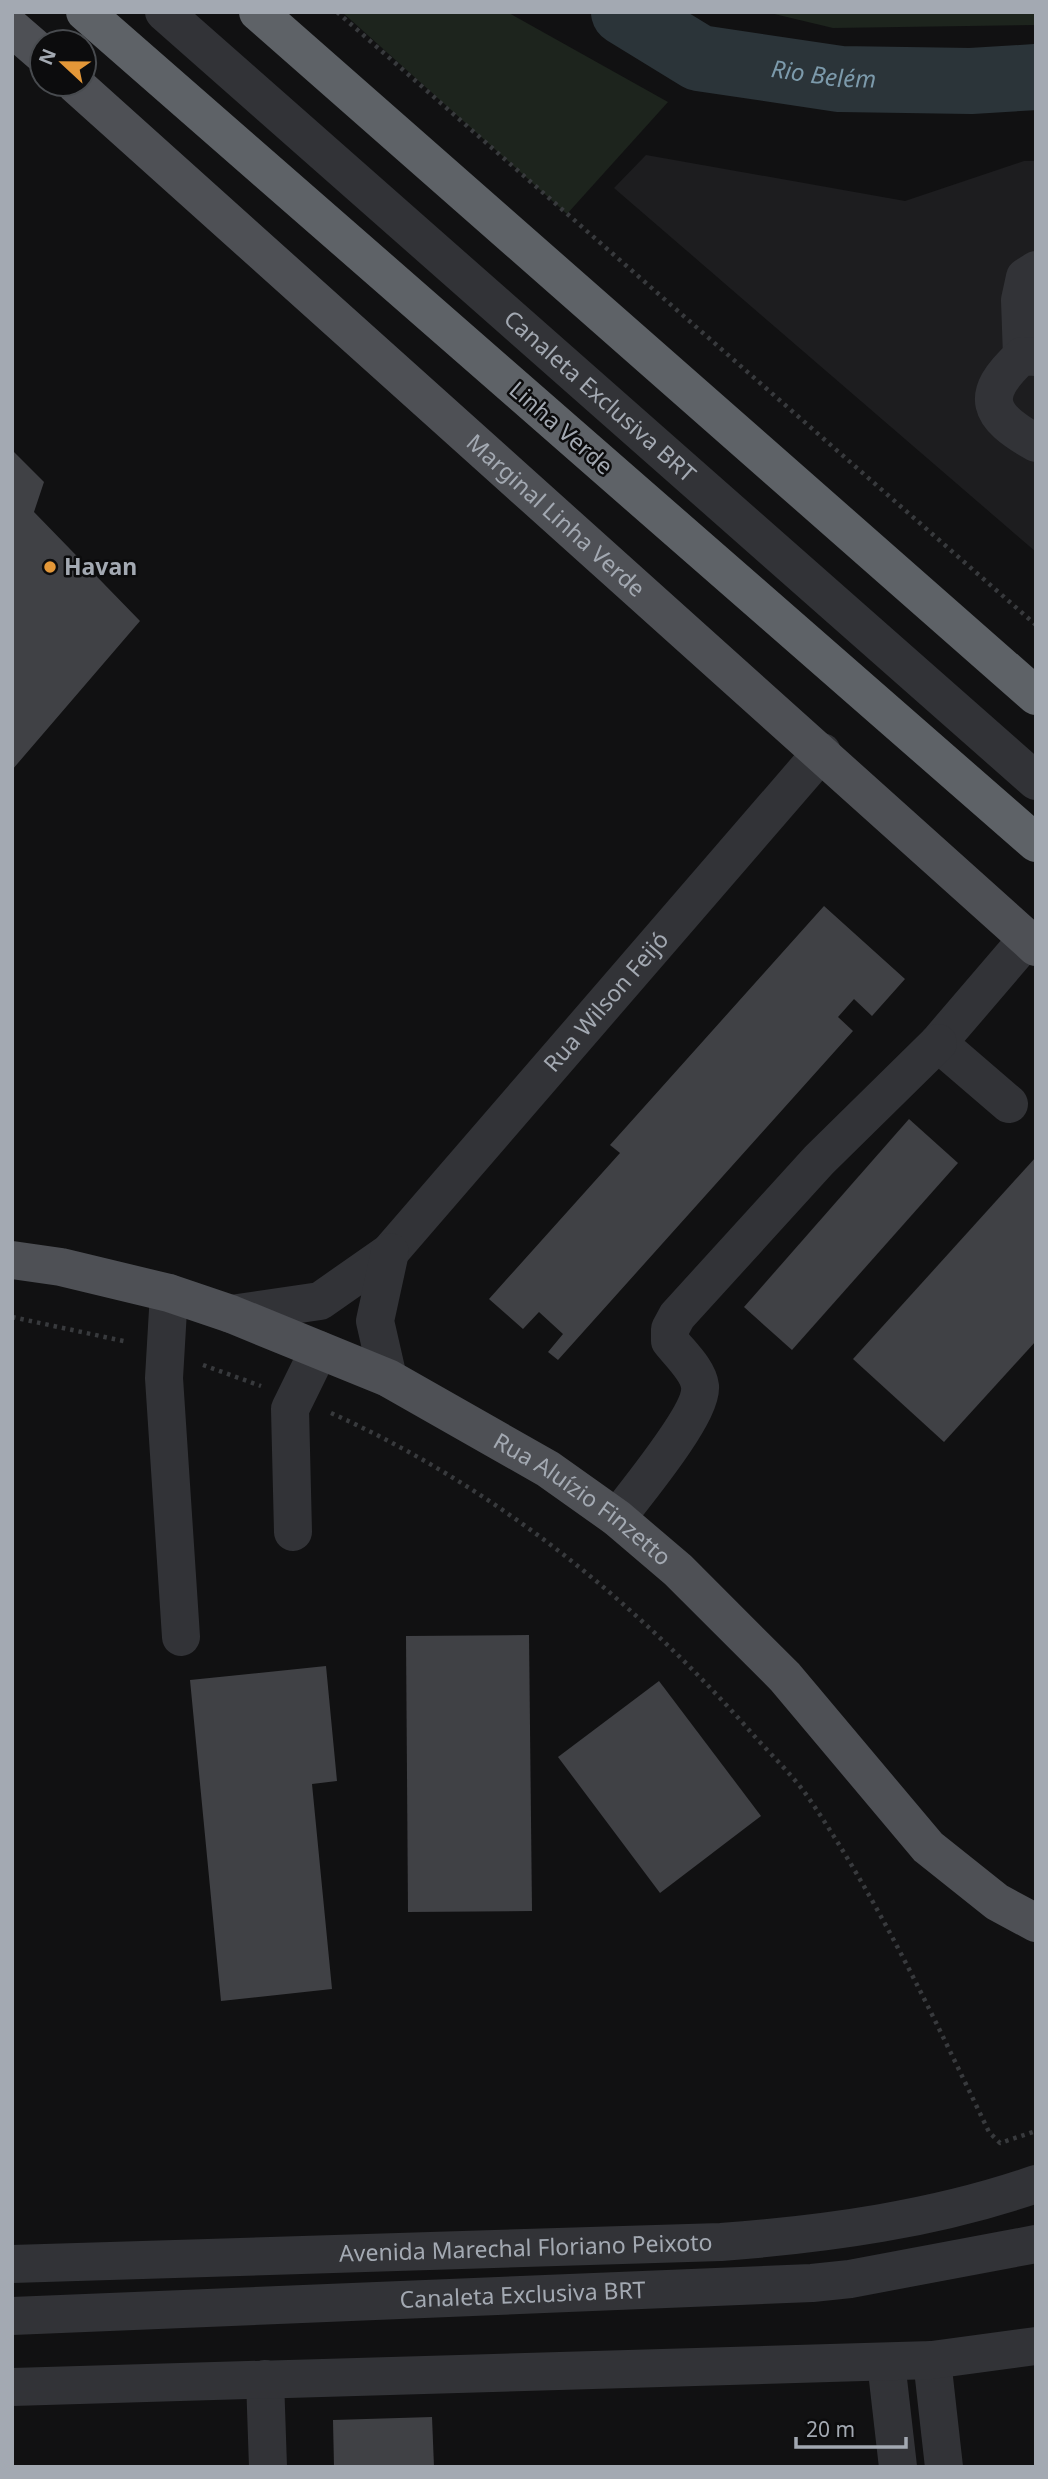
<svg xmlns="http://www.w3.org/2000/svg" width="1048" height="2479" font-family="'Noto Sans',sans-serif">
  <style>
    .built { fill: #1d1d1f }
    .green { fill: #1d241d }
    .lines { fill: none; stroke-linecap: round; stroke-linejoin: round }
    .river { stroke: #2b3439; stroke-width: 66 }
    .building { fill: #404145 }
    .path { stroke: #383a3d; stroke-width: 4.5; stroke-dasharray: 3.5 5; stroke-linecap: butt }
    .minor { stroke: #323337; stroke-width: 38 }
    .major { stroke: #4e5055; stroke-width: 38 }
    .highway { stroke: #5e6267; stroke-width: 38 }
    .poi-dot { fill: #e39738; stroke: #0c0c0d; stroke-width: 2.5 }
    .labels { text-anchor: middle; stroke-width: 5; stroke-linejoin: round; paint-order: stroke }
    .street-label { font-size: 23px; fill: #a3a9b2; stroke: #0c0c0d }
    .poi-label { font-size: 23px; font-weight: bold; fill: #a3a9b2; stroke: #0c0c0d; text-anchor: start }
    .water-label { font-size: 24px; font-style: italic; fill: #7c9aab; stroke: #0c0c0d }
  </style>
  <rect width="100%" height="100%" fill="#111112"/>
  <polygon class="built" points="646,155 905,201 1024,161 1036,161 1036,552 614,188"/>
  <g class="green">
    <polygon points="342,12 507,12 668,102 567,214"/>
    <polygon points="766,12 1036,12 1036,25 833,28"/>
  </g>
  <g class="lines">
    <path class="river" id="s1" d="M 624,12 L 699,58 L 840,79 L 971,81 L 1036,77"/>
  </g>
  <g class="building">
    <polygon points="12,450 44,482 34,512 140,621 12,770"/>
    <polygon points="824,906 905,979 872,1016 854,999 838,1017 853,1031 558,1360 548,1352 563,1334 539,1312 523,1329 489,1299 620,1153 610,1145"/>
    <polygon points="909,1119 958,1163 792,1350 744,1307"/>
    <polygon points="1036,1157 1036,1341 944,1442 853,1359"/>
    <polygon points="529,1635 532,1911 408,1912 406,1636"/>
    <polygon points="326,1666 337,1781 312,1784 332,1989 221,2001 190,1680"/>
    <polygon points="659,1681 761,1816 660,1893 558,1757"/>
    <polygon points="432,2417 434,2467 334,2467 333,2420"/>
  </g>
  <g class="lines">
    <g class="path">
      <polyline points="337,12 1036,625"/>
      <polyline points="12,1317 128,1342"/>
      <polyline points="203,1365 261,1386"/>
      <path d="M 331,1413 C 491,1485 632,1598 749,1730 C 768,1752 791,1773 808,1797 C 880,1902 934,2018 989,2132 L 1000,2143 L 1036,2131"/>
    </g>
    <g class="minor">
      <path id="s2" d="M 164,12 L 1036,781"/>
      <polyline points="1022,356 1020,300 1025,277 1036,270"/>
      <path d="M 1036,357 L 1022,356 C 978,396 988,416 1036,443"/>
      <polyline points="1009,1104 938,1043 1027,939"/>
      <polyline points="169,1293 164,1378 181,1637"/>
      <path id="s3" d="M 231,1314 L 320,1301 L 390,1252 L 822,752"/>
      <polyline points="388,1378 375,1321 390,1252"/>
      <path d="M 617,1518 C 635,1494 703,1413 700,1386 C 698,1370 680,1354 670,1341 L 670,1329 L 677,1316 L 819,1160 L 938,1043"/>
      <polyline points="293,1532 290,1409 319,1350"/>
      <path id="s4" d="M 12,2264 L 721,2242 C 827,2234 935,2219 1036,2184"/>
      <path id="s5" d="M 12,2316 L 812,2283 L 850,2279 L 1036,2244"/>
      <polyline points="932,2360 944,2467"/>
      <polyline points="886,2362 898,2467"/>
      <polyline points="265,2379 268,2467"/>
      <polyline points="12,2387 932,2360 1036,2346"/>
    </g>
    <g class="major">
      <polyline points="12,28 42,54"/>
      <path id="s6" d="M 75,84 L 1036,947"/>
      <path id="s7" d="M 12,1260 L 61,1267 L 169,1293 L 231,1314 L 388,1378 L 548,1469 L 617,1518 L 678,1570 L 785,1677 L 928,1847 L 997,1902 L 1036,1923"/>
    </g>
    <g class="highway">
      <polyline points="85,12 1036,843"/>
      <polyline points="258,12 1036,696"/>
    </g>
  </g>
  <circle class="poi-dot" cx="50" cy="567" r="7"/>
  <g class="labels">
    <g class="street-label">
      <text dy="8" stroke="none"><textPath href="#s2" startOffset="581">Canaleta Exclusiva BRT</textPath></text>
      <text transform="translate(561 428) rotate(41)" y="8">Linha Verde</text>
      <text dy="8" stroke="none"><textPath href="#s6" startOffset="646">Marginal Linha Verde</textPath></text>
      <text dy="8" stroke="none"><textPath href="#s3" startOffset="506">Rua Wilson Feijó</textPath></text>
      <text dy="8" stroke="none"><textPath href="#s7" startOffset="625">Rua Aluízio Finzetto</textPath></text>
      <text dy="8" stroke="none"><textPath href="#s4" startOffset="514">Avenida Marechal Floriano Peixoto</textPath></text>
      <text dy="8" stroke="none"><textPath href="#s5" startOffset="511">Canaleta Exclusiva BRT</textPath></text>
    </g>
    <g class="poi-label">
      <text x="64" y="575">Havan</text>
    </g>
    <g class="water-label">
      <text dy="8" stroke="none"><textPath href="#s1" startOffset="214">Rio Belém</textPath></text>
    </g>
  </g>
  <rect width="1048" height="2479" fill="none" stroke="#a3a9b2" stroke-width="28"/>
  <g transform="translate(63 63) rotate(292)"><circle r="33" fill="#0c0c0d" stroke="#484b4f" stroke-width="2"/>
  <path d="M0-5L12 26L0 18L-12 26Z" fill="#e39738"/>
  <text y="-10" font-size="19" font-weight="bold" text-anchor="middle" fill="#a3a9b2">N</text>
  </g>
  <path d="M796 2437v10h110v-10" fill="none" stroke="#a3a9b2" stroke-width="3.5"/>
  <text x="806" y="2437" font-size="21" fill="#a3a9b2" stroke="#0c0c0d" stroke-width="5" paint-order="stroke">20 m</text>
</svg>
